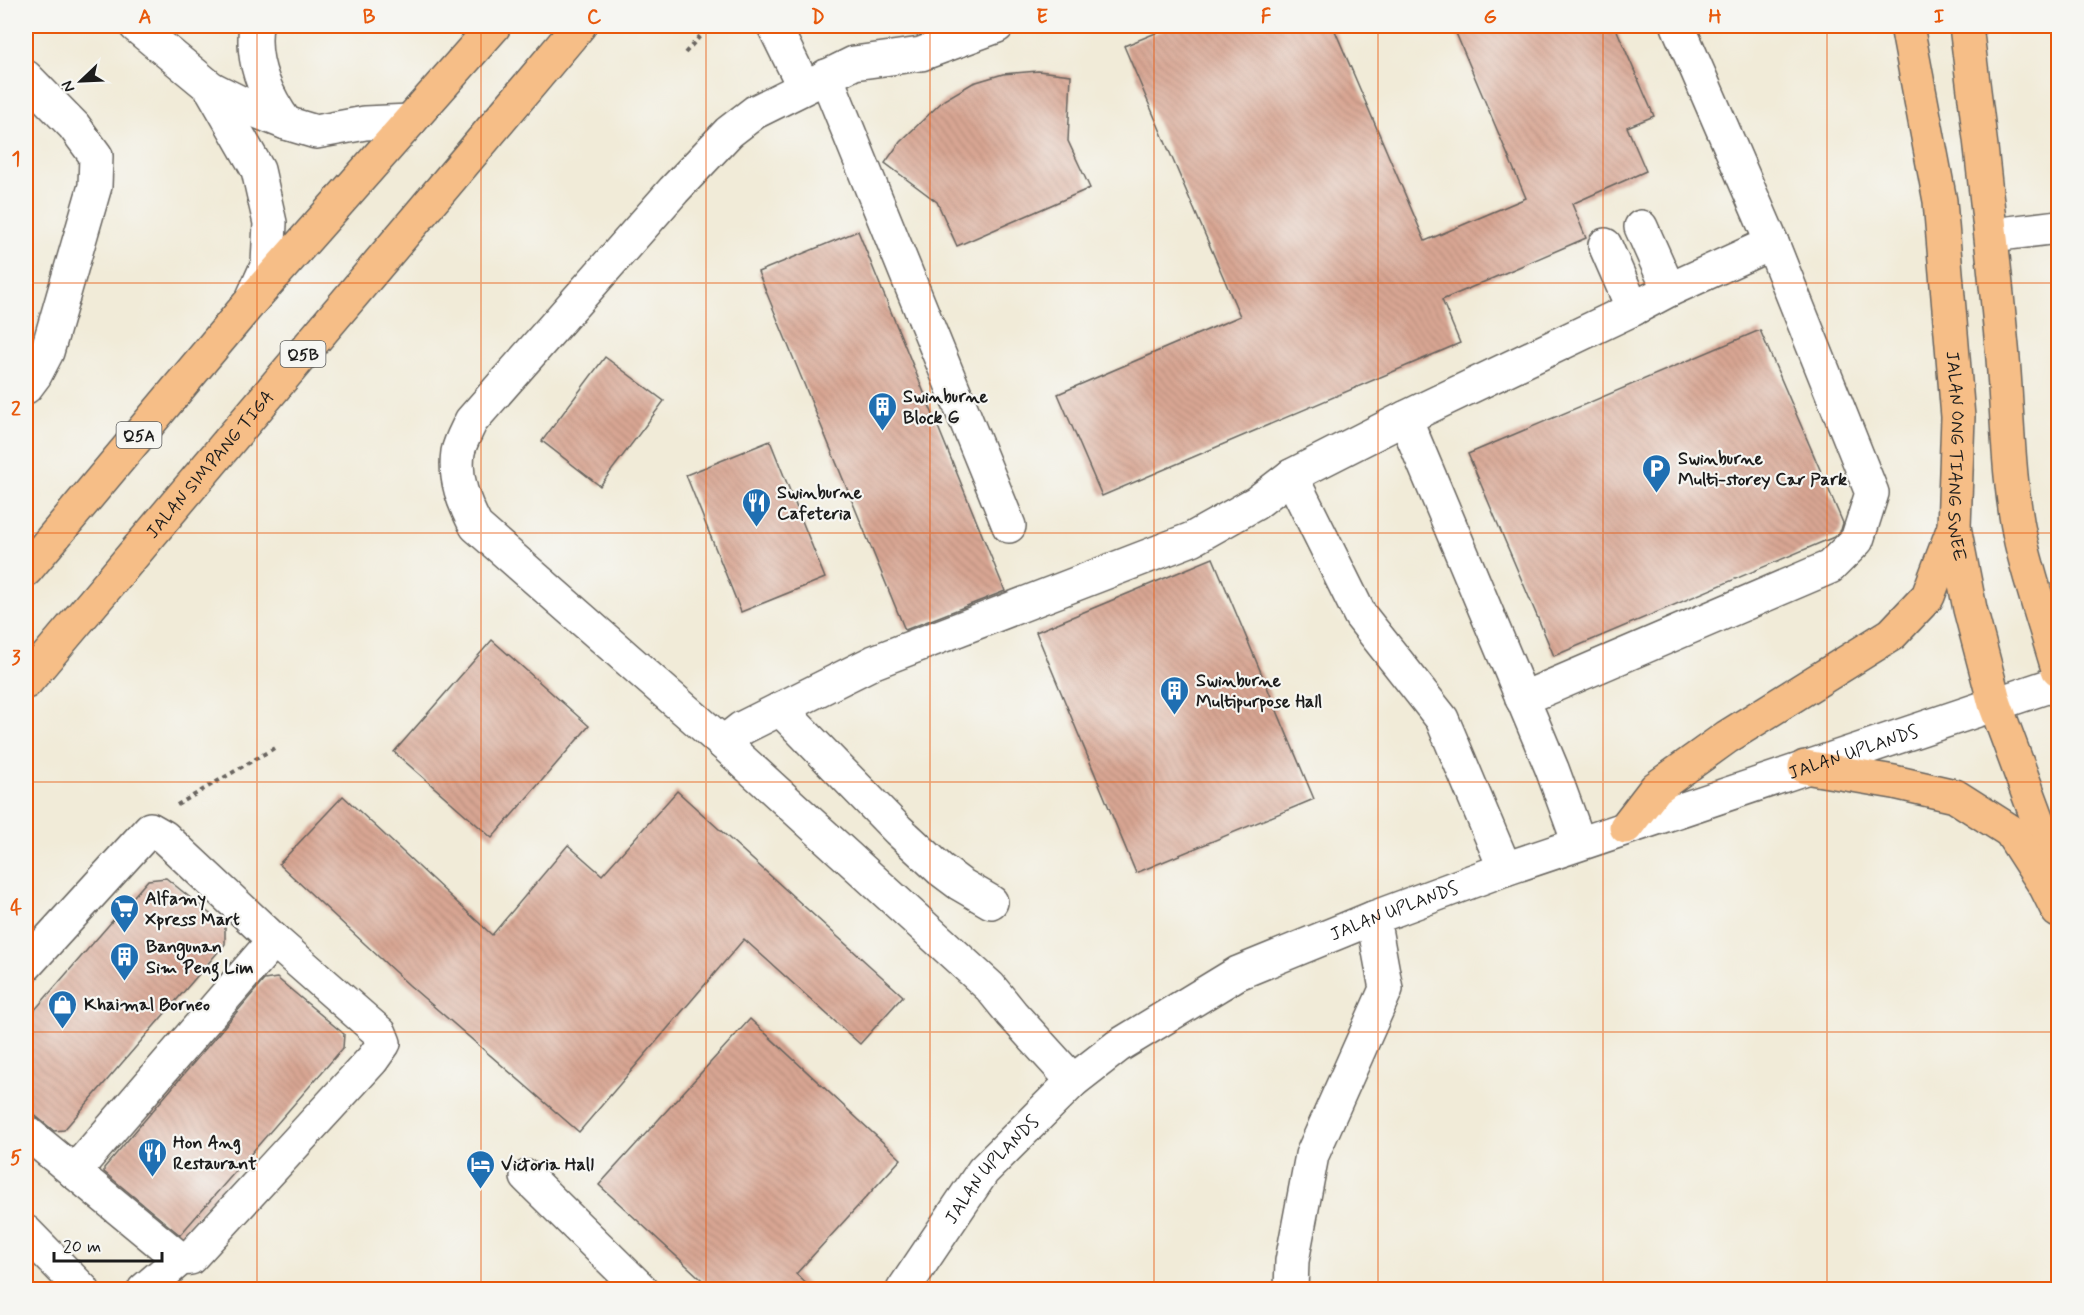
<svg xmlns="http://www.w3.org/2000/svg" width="2084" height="1315" font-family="Mynerve,sans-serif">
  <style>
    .building { fill: url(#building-back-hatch) }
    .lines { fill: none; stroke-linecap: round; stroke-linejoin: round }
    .minor-casing { stroke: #67645e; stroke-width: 36 }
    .major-casing { stroke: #67645e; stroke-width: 36 }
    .path { stroke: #67645e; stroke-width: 4; stroke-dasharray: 4.5 4.5; stroke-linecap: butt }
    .minor { stroke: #fff; stroke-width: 33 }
    .major { stroke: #f6be87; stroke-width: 33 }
    .grid { fill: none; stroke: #e8590c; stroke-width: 1.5; stroke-opacity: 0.55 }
    .labels { text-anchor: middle; stroke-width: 4.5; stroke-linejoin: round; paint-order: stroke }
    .shield { fill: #f6f6f2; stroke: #5d5d5c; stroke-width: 1.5 }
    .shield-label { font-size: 16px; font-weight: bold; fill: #1c1c1c }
    .poi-label { font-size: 18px; font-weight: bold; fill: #1c1c1c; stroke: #f6f6f2; text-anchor: start }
    .street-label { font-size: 18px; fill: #1c1c1c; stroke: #f6f6f2 }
    .neatline { fill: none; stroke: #e8590c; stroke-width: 2 }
    .grid-label { font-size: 20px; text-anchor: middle; font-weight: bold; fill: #e8590c }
  </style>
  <defs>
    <pattern id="building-back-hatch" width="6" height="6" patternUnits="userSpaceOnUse" patternTransform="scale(1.5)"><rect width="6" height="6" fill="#d8a693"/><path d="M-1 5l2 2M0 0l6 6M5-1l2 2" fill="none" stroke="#b98e7e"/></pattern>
  </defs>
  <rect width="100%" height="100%" fill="#f6f6f2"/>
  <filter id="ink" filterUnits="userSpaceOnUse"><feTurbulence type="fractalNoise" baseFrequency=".0167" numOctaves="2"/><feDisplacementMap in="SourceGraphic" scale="12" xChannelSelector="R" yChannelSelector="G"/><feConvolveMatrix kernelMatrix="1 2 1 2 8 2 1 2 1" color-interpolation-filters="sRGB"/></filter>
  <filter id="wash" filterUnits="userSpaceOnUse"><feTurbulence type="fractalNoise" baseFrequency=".008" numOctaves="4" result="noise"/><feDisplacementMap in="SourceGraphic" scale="24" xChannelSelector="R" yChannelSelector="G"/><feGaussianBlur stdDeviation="1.35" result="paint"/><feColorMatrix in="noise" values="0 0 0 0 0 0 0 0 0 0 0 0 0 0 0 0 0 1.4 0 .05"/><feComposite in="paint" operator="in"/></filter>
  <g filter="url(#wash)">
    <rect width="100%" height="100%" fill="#f1ebd8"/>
    <g id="blocks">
      <g class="building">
        <polygon points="1173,26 1333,26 1425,241 1526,198 1453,26 1615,26 1654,116 1627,127 1646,171 1572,204 1586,238 1442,300 1460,343 1102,496 1058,394 1240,316 1124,46"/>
        <polygon points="1038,71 1071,75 1068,141 1090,188 957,246 937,202 885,163 900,142 944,100 973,83 1003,74"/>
        <polygon points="858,231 1005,591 905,630 758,272"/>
        <polygon points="1760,330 1843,523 1841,530 1834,537 1554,656 1468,454"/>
        <polygon points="605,357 664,401 600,486 542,441"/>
        <polygon points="770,441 825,578 741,612 686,475"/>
        <polygon points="1213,558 1314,799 1136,873 1036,632"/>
        <polygon points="492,640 589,726 492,838 394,752"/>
        <polygon points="677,791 903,996 860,1044 744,939 579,1132 409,985 279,864 343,796 492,935 568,845 602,875"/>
        <polygon points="166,878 225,926 225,944 64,1130 54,1131 26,1108 26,1020 148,880"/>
        <polygon points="277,978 344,1034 343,1048 180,1235 104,1172 104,1168 264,980"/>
        <polygon points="750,1019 901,1159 796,1274 813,1290 713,1290 599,1185"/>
      </g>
    </g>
  </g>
  <g filter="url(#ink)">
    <use href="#blocks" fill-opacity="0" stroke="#67645e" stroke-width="1.5"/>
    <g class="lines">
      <defs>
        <g id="minor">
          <polyline points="136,26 211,88 261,113 286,123 316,132 365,123 410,121"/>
          <path d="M 256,26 C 251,61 265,94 286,123"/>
          <polyline points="774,26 804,87"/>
          <path d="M 997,26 L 921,54 L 854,63 L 755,112 L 729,132 L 674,190 L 471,421 C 467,430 460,442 458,452 C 454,479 464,503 476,526 L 723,743 L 990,987 L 1012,1014 L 1073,1081"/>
          <polyline points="826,76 1009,526"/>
          <polyline points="26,77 74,126 96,156 95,186 47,352 35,375 26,387"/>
          <polyline points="211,88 258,170 270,223 268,264 253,297"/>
          <polyline points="1641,227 1669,290"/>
          <polyline points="1992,235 2058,227"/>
          <polyline points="1605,245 1633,309"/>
          <polyline points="1405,418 1552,769 1579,843"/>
          <polyline points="1291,476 1360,615 1442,719 1505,869"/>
          <polyline points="1522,699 1830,567 1857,540 1872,493 1772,243 1678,26"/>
          <polyline points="780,709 898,830 940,869 960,884 991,902"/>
          <polyline points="723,743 742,728 874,662 1192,539 1256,503 1291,476 1405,418 1633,309 1669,290 1772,243"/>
          <polyline points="26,965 150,829 164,837 274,940 380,1033 384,1043 372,1060 190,1258 180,1259 144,1290"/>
          <polyline points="26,1132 180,1259"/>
          <polyline points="74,1172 274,940"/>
          <polyline points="527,1177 642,1290"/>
          <polyline points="26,1232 83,1290"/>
          <path id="s1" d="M 903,1290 L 983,1171 L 1073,1081 L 1118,1046 L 1238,973 L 1373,918 L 1505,869 L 2058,683"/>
          <polyline points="1291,1290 1292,1261 1312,1155 1386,989 1373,918"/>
        </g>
        <g id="major">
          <path id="s2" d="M 1907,26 L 1940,201 L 1958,417 L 1954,527 L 1970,609 L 1995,704 L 2058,874"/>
          <path d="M 1966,26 C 1980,133 1992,240 2002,347 C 2008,412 2007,478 2021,542 C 2031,585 2046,627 2058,669"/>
          <polyline points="26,570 252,300 494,26"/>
          <path id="s3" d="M 26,682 L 579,26"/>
          <polyline points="1805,767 1894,782 1955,796 2010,831 2046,887 2058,911"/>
          <polyline points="1626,827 1656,788 1727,737 1892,634 1928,596 1954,527"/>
        </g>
      </defs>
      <use href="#minor" class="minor-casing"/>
      <use href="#major" class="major-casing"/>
      <g class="path">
        <polyline points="685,53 709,26"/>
        <polyline points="177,805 276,747"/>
      </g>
      <use href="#minor" class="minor"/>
      <use href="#major" class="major"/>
    </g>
  </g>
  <path class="grid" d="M 257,26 L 257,1290M 481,26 L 481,1290M 706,26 L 706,1290M 930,26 L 930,1290M 1154,26 L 1154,1290M 1378,26 L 1378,1290M 1603,26 L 1603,1290M 1827,26 L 1827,1290M 26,283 L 2058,283M 26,533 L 2058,533M 26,782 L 2058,782M 26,1032 L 2058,1032"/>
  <defs>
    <symbol id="building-pin" viewBox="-11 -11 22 30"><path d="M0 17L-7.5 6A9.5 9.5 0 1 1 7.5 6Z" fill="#1f6fb2" stroke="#f6f6f2"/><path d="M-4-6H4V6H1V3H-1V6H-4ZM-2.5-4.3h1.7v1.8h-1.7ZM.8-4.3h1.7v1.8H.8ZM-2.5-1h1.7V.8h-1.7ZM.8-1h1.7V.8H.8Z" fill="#fff"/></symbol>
    <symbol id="parking-pin" viewBox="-11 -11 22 30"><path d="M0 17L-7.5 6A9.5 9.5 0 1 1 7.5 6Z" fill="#1f6fb2" stroke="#f6f6f2"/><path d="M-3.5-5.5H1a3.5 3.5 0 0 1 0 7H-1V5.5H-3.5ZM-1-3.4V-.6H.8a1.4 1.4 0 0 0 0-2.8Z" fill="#fff"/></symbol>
    <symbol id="restaurant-pin" viewBox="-11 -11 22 30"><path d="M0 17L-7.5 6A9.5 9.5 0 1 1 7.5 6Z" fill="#1f6fb2" stroke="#f6f6f2"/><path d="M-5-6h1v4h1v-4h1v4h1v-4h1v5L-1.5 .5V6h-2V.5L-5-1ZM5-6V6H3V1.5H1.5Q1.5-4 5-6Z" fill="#fff"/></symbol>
    <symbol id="supermarket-pin" viewBox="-11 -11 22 30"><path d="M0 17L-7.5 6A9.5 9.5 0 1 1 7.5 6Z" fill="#1f6fb2" stroke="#f6f6f2"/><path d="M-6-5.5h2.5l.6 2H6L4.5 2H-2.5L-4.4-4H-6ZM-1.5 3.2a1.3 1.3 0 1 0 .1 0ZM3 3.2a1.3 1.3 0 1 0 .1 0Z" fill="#fff"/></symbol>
    <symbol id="shop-pin" viewBox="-11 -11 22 30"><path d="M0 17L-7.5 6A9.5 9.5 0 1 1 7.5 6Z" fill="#1f6fb2" stroke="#f6f6f2"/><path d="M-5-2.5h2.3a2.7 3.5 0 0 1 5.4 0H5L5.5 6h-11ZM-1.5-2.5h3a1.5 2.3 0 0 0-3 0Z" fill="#fff"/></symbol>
    <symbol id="hotel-pin" viewBox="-11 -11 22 30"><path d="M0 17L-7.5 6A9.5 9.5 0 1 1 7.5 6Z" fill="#1f6fb2" stroke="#f6f6f2"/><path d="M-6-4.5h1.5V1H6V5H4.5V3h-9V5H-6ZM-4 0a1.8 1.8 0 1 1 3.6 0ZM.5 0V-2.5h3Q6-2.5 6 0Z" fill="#fff"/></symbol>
  </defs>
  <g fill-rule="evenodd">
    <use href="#building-pin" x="866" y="390" width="33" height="45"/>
    <use href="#parking-pin" x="1640" y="452" width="33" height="45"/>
    <use href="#restaurant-pin" x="740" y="486" width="33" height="45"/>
    <use href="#building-pin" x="1158" y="674" width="33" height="45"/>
    <use href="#supermarket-pin" x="108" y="892" width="33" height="45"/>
    <use href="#building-pin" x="108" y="940" width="33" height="45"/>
    <use href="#shop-pin" x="46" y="988" width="33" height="45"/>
    <use href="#restaurant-pin" x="136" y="1136" width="33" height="45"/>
    <use href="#hotel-pin" x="464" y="1148" width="33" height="45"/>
  </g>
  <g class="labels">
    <g class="shield">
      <rect x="280.5" y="341" width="45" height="26" rx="4.5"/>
      <rect x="116.5" y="422" width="45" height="26" rx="4.5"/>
    </g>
    <g class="shield-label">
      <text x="303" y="360">Q5B</text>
      <text x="139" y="441">Q5A</text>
    </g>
    <g class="poi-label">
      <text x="903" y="402">Swinburne<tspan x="903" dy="21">Block G</tspan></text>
      <text x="1678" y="464">Swinburne<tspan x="1678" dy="21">Multi-storey Car Park</tspan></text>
      <text x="777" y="498">Swinburne<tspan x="777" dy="21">Cafeteria</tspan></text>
      <text x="1196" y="686">Swinburne<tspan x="1196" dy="21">Multipurpose Hall</tspan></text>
      <text x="145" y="904">Alfamy<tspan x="145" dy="21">Xpress Mart</tspan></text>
      <text x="146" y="952">Bangunan<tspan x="146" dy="21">Sim Peng Lim</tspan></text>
      <text x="84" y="1010">Khaimal Borneo</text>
      <text x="173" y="1148">Hon Ang<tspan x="173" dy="21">Restaurant</tspan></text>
      <text x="501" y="1170">Victoria Hall</text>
    </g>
    <g class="street-label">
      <text dy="6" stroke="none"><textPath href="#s2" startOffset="434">JALAN ONG TIANG SWEE</textPath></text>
      <text dy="6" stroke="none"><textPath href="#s3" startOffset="285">JALAN SIMPANG TIGA</textPath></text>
      <text dy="6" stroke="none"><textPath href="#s1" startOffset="1122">JALAN UPLANDS</textPath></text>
      <text dy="6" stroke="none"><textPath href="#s1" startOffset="636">JALAN UPLANDS</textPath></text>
      <text dy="6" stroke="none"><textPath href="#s1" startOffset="150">JALAN UPLANDS</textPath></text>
    </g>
  </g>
  <rect width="2084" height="1315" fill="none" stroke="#f6f6f2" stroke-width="66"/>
  <g transform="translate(81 81) rotate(247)" stroke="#f6f6f2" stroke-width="4.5" paint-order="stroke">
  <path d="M0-4.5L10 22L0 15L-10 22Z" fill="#1c1c1c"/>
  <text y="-9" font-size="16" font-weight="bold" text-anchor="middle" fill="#1c1c1c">N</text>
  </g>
  <path d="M54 1252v9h108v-9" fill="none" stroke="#1c1c1c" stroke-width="3"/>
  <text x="63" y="1252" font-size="18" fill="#1c1c1c" stroke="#f6f6f2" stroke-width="4.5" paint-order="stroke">20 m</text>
  <rect x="33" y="33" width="2018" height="1249" class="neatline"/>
  <g class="grid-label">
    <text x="145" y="23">A</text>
    <text x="369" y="23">B</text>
    <text x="594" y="23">C</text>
    <text x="818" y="23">D</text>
    <text x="1042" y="23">E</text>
    <text x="1266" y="23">F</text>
    <text x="1490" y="23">G</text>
    <text x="1715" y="23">H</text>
    <text x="1939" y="23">I</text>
    <text x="16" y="165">1</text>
    <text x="16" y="415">2</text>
    <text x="16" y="664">3</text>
    <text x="16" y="914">4</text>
    <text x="16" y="1164">5</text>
  </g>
</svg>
